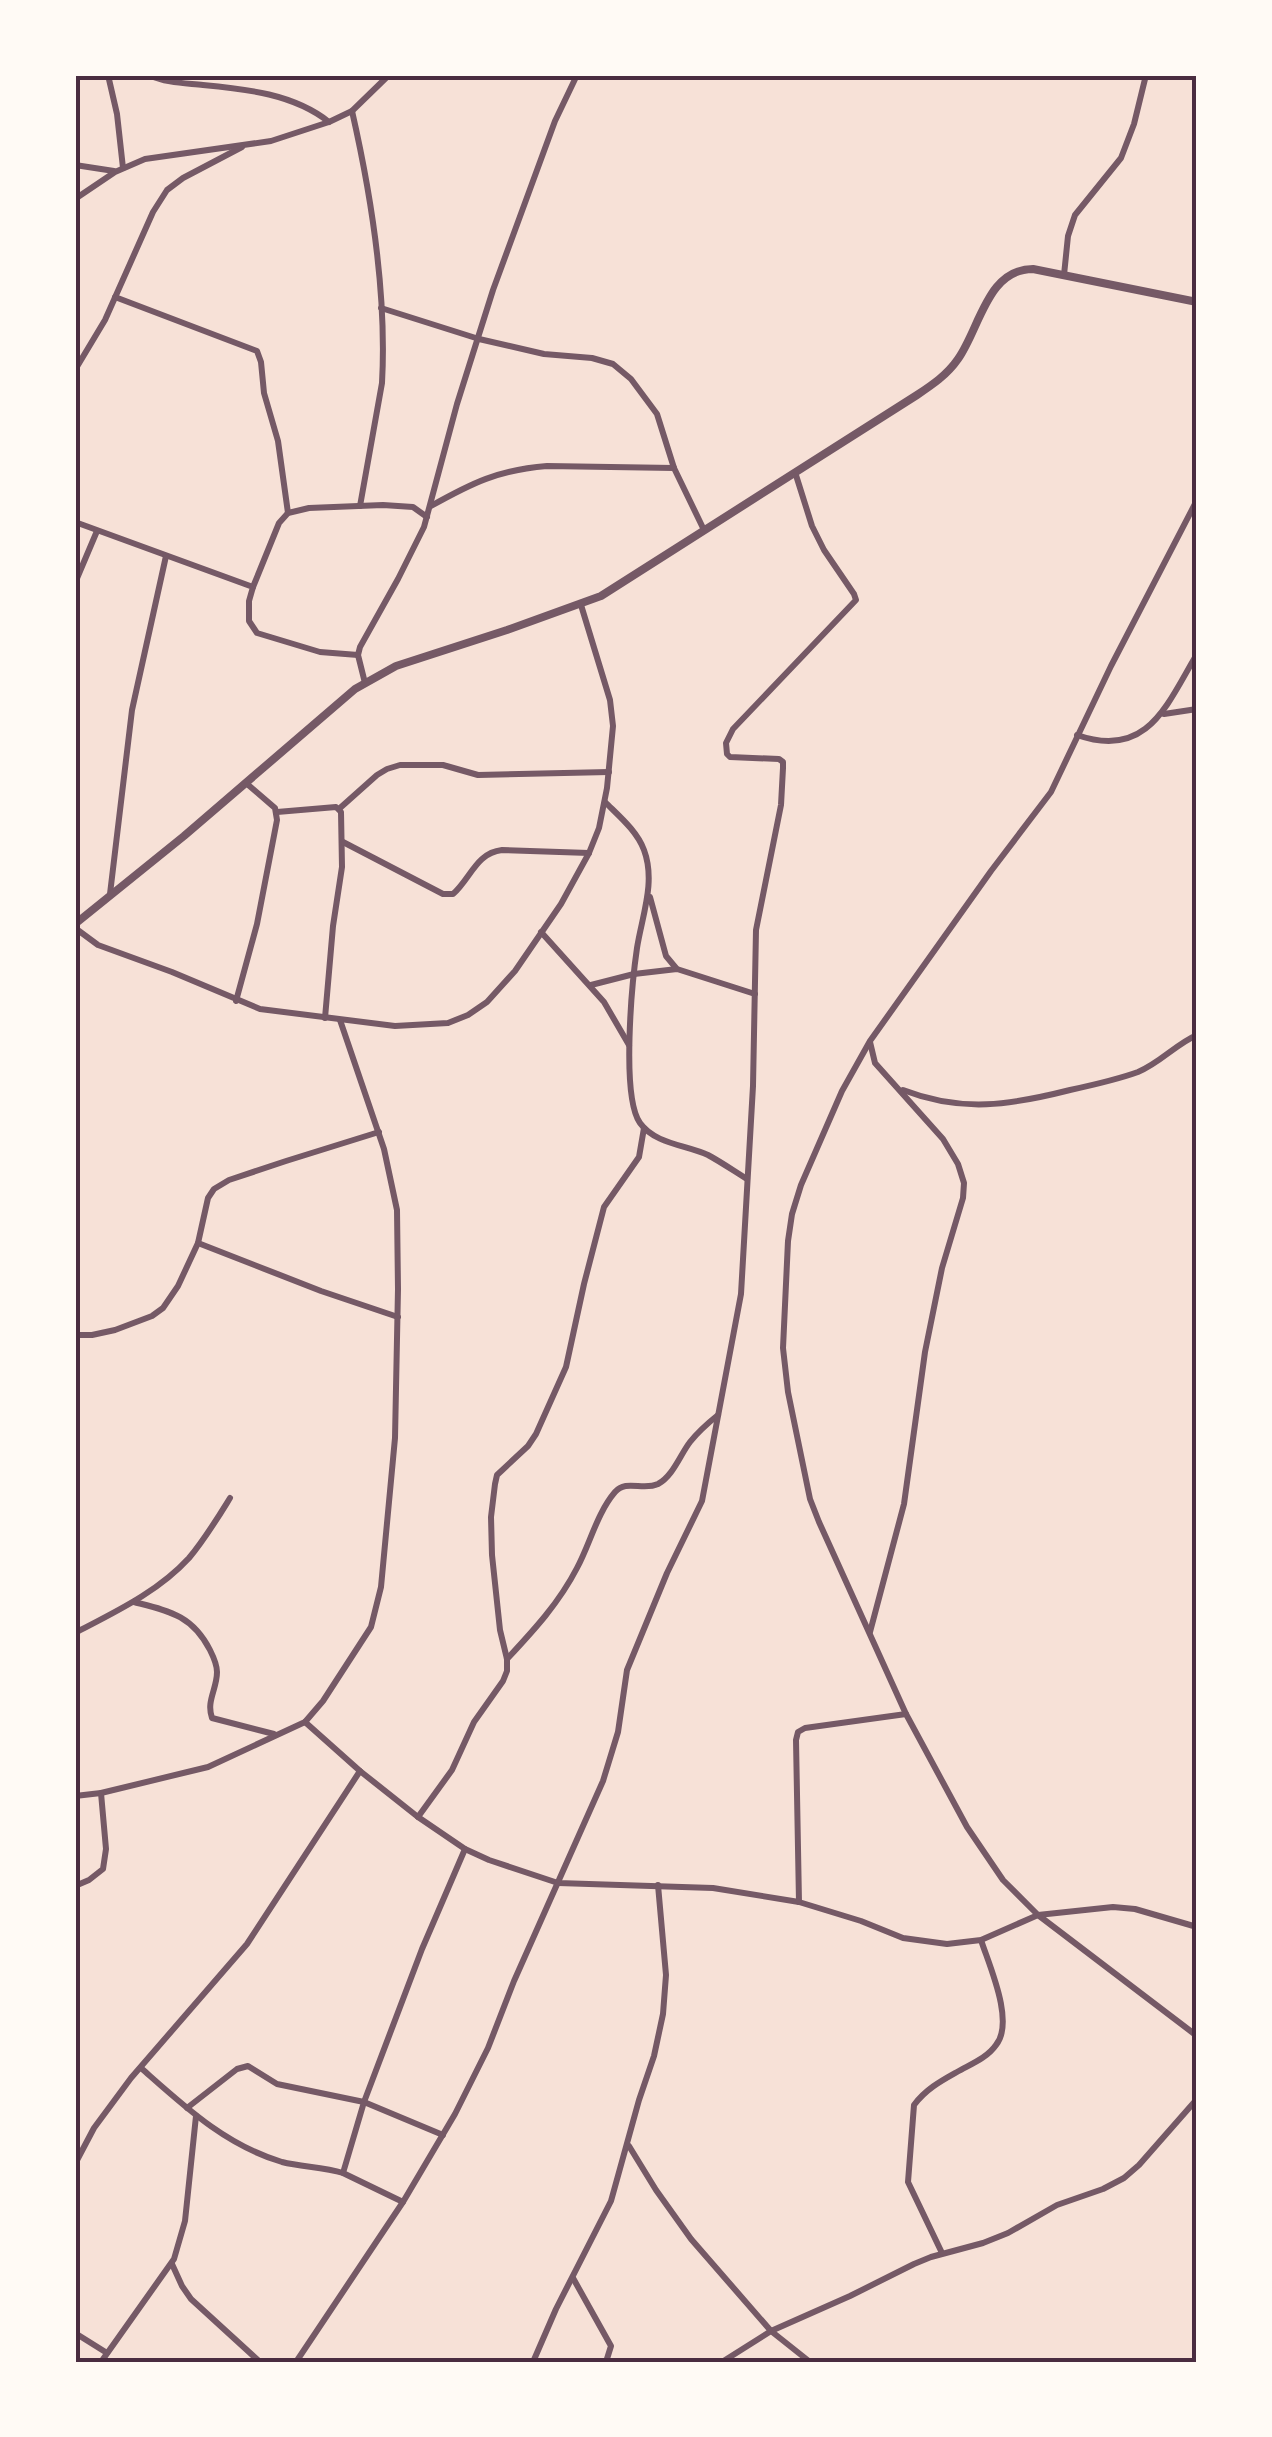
<svg xmlns="http://www.w3.org/2000/svg" width="1272" height="2437" font-family="'Nunito Sans',sans-serif">
  <style>
    .lines { fill: none; stroke-linecap: round; stroke-linejoin: round }
    .minor { stroke: #755966; stroke-width: 6 }
    .tertiary { stroke: #755966; stroke-width: 8 }
    .neatline { fill: none; stroke: #4a2c40; stroke-width: 4 }
  </style>
  <rect width="100%" height="100%" fill="#f7e1d7"/>
  <g class="lines">
    <g class="minor">
      <polyline points="108,75 117,114 123,168"/>
      <path d="M 149,75 C 166,83 185,83 203,85 C 246,89 294,94 329,122"/>
      <path d="M 352,111 C 372,199 387,293 382,383 L 360,506"/>
      <polyline points="75,165 114,171"/>
      <polyline points="75,199 115,172 145,159 271,141 329,122 352,111 389,75"/>
      <polyline points="1064,275 1068,236 1075,215 1121,158 1134,124 1146,75"/>
      <polyline points="115,297 257,351 261,362 264,393 278,441 288,513"/>
      <polyline points="381,308 479,339 544,354 592,358 613,364 631,379 657,414 674,468 704,530"/>
      <polyline points="75,370 105,320 153,212 167,190 183,178 242,147"/>
      <polyline points="1197,500 1111,666 1051,792 991,871 870,1041 842,1091 801,1185 792,1214 788,1241 783,1348 788,1392 810,1499 819,1522 906,1714 967,1827 1003,1880 1038,1915 1197,2036"/>
      <path d="M 431,506 C 472,483 498,470 547,466 L 674,468"/>
      <polyline points="75,522 253,587 249,601 249,621 257,633 320,652 358,655"/>
      <polyline points="75,583 97,531"/>
      <polyline points="253,587 279,523 288,513 309,508 383,505 413,507 427,517"/>
      <polyline points="365,683 358,655 360,647 398,579 424,527 457,404 493,290 555,121 577,75"/>
      <polyline points="1164,714 1197,709"/>
      <path d="M 1077,735 C 1148,760 1167,704 1197,654"/>
      <path d="M 605,802 C 619,816 637,831 644,850 C 656,882 642,916 637,948 C 632,982 621,1096 640,1123 C 655,1144 686,1145 708,1155 C 721,1162 734,1171 747,1179"/>
      <polyline points="340,808 377,775 387,769 400,765 443,765 478,775 609,772"/>
      <polyline points="277,812 336,807 341,812 342,867 333,926 325,1018"/>
      <path d="M 343,842 L 443,894 L 453,894 C 471,878 476,853 502,850 L 589,853"/>
      <polyline points="1197,862 1197,875"/>
      <polyline points="110,894 132,710 166,556"/>
      <polyline points="650,897 666,956 676,968"/>
      <polyline points="75,928 98,945 172,972 260,1009 395,1026 448,1023 468,1015 487,1002 515,971 561,904 589,853 599,828 607,788 613,726 610,700 581,605"/>
      <polyline points="541,932 604,1002 629,1045"/>
      <polyline points="591,985 634,974 677,969 755,994"/>
      <polyline points="236,1001 257,924 277,820 275,808 246,783"/>
      <path d="M 903,1090 C 962,1113 1011,1105 1070,1090 C 1093,1085 1116,1080 1138,1072 C 1160,1063 1176,1044 1197,1035"/>
      <polyline points="198,1243 321,1291 398,1317"/>
      <polyline points="75,1335 92,1335 115,1330 152,1316 163,1308 178,1286 198,1243 208,1198 214,1189 229,1180 286,1161 379,1132"/>
      <path d="M 134,1602 C 169,1611 192,1615 210,1650 C 213,1656 217,1665 217,1672 C 217,1689 206,1701 212,1718 L 274,1734"/>
      <polyline points="870,1632 904,1504 925,1352 942,1268 963,1198 964,1183 958,1164 943,1139 875,1063 870,1042"/>
      <path d="M 75,1633 C 115,1612 158,1592 189,1558 C 205,1539 217,1519 230,1498"/>
      <path d="M 507,1659 C 534,1630 559,1603 577,1568 C 590,1544 597,1513 615,1492 C 626,1479 643,1491 658,1484 C 673,1476 680,1455 690,1442 C 698,1432 708,1423 718,1415"/>
      <polyline points="305,1722 360,1771 418,1817 465,1849 489,1860 558,1883 713,1888 799,1902 861,1921 903,1938 947,1944 981,1940 1038,1915 1113,1907 1135,1909 1197,1927"/>
      <polyline points="75,1796 101,1793 208,1767 305,1722 323,1701 371,1627 381,1587 395,1438 398,1289 397,1210 384,1149 340,1020"/>
      <polyline points="418,1817 452,1770 474,1722 503,1681 507,1671 507,1659 500,1630 492,1555 491,1517 495,1484 497,1475 528,1446 536,1434 566,1367 584,1284 604,1207 639,1157 644,1128"/>
      <polyline points="75,1886 89,1880 103,1869 106,1849 101,1793"/>
      <polyline points="799,1902 796,1740 798,1732 805,1728 906,1714"/>
      <path d="M 141,2068 C 184,2106 225,2145 282,2162 C 302,2167 323,2167 343,2173"/>
      <polyline points="187,2108 237,2069 248,2066 277,2084 364,2102 443,2135"/>
      <polyline points="629,2146 656,2190 691,2239 771,2331 810,2362"/>
      <polyline points="75,2164 94,2128 131,2078 247,1944 360,1771"/>
      <polyline points="403,2202 343,2173 364,2102 422,1949 465,1849"/>
      <path d="M 942,2253 L 908,2182 L 914,2105 C 926,2089 941,2081 957,2072 C 971,2064 987,2058 996,2045 C 1015,2022 989,1965 981,1940"/>
      <polyline points="172,2264 182,2286 191,2299 260,2362"/>
      <polyline points="573,2278 611,2346 606,2362"/>
      <polyline points="75,2333 107,2353"/>
      <polyline points="101,2362 174,2259 185,2221 196,2116"/>
      <polyline points="296,2362 403,2202 455,2114 488,2048 514,1981 603,1781 618,1732 627,1670 667,1573 702,1501 741,1294 753,1086 756,930 781,805 783,768 783,762 779,759 730,757 727,754 726,743 733,729 856,600 854,594 824,550 812,526 795,472"/>
      <polyline points="533,2362 556,2309 611,2201 639,2100 654,2056 663,2014 666,1975 658,1885"/>
      <polyline points="722,2362 771,2331 850,2296 914,2264 931,2257 983,2243 1008,2233 1057,2205 1103,2189 1124,2178 1139,2165 1197,2099"/>
    </g>
    <path class="tertiary" d="M 75,924 L 184,836 L 355,689 L 396,666 L 507,630 L 601,596 L 917,395 C 932,385 947,375 958,359 C 980,328 987,269 1033,269 L 1197,302"/>
  </g>
  <rect width="1272" height="2437" fill="none" stroke="#fffaf5" stroke-width="155"/>
  <rect x="78" y="78" width="1116" height="2282" class="neatline"/>
</svg>
